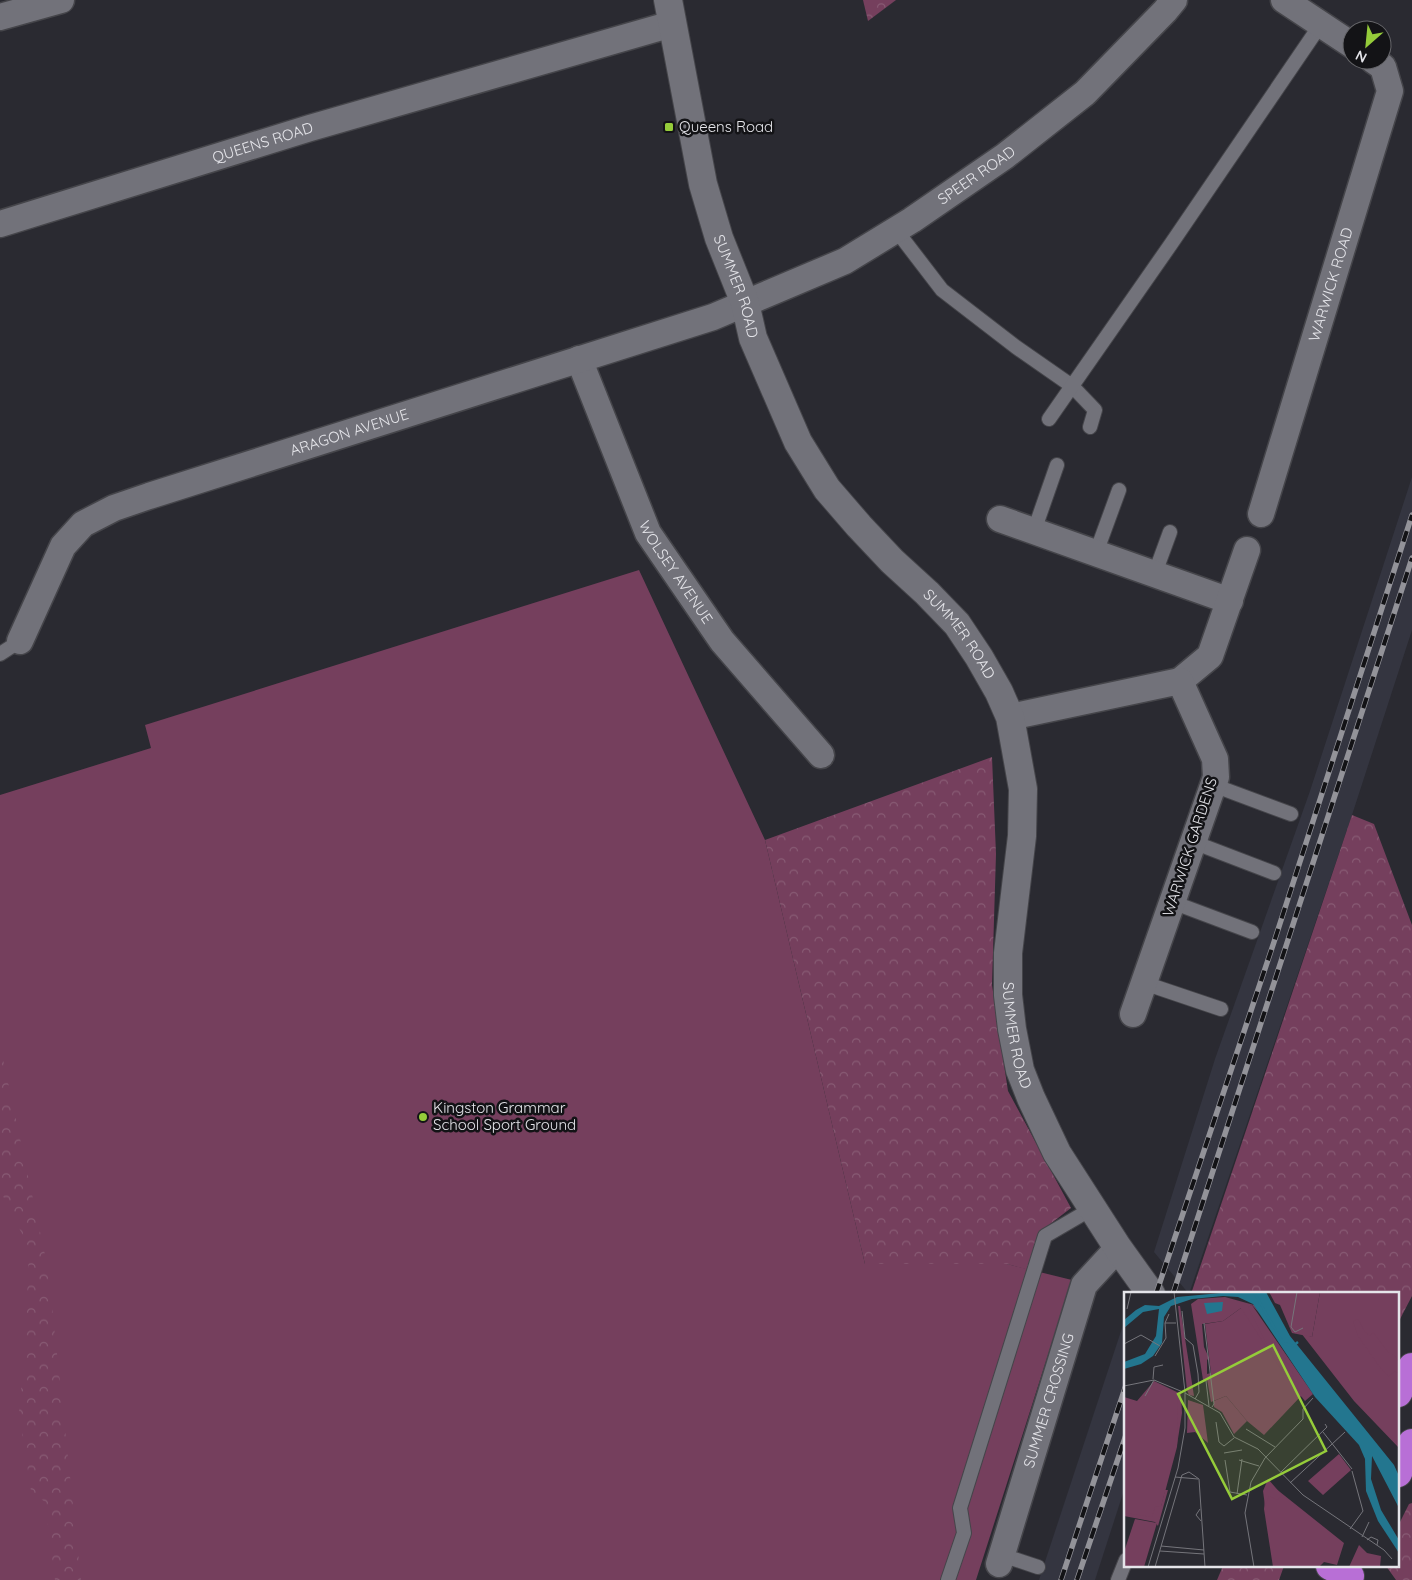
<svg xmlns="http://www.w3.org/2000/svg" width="1412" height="1580" font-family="Quicksand,sans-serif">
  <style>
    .built { fill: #343540 }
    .green { fill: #753f5d }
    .forest { fill: url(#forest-crowns) }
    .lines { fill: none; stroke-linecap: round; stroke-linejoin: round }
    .lane-casing { stroke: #45454a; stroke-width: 16 }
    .street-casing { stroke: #45454a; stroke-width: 29 }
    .secondary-casing { stroke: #45454a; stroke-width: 30 }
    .highway-casing { stroke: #45454a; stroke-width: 30 }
    .lane { stroke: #72727a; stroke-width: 14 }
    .street { stroke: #72727a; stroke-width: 26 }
    .secondary { stroke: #72727a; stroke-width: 28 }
    .highway { stroke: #b86fd6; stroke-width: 28 }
    .rail-casing { stroke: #939399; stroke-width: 5.5 }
    .rail { stroke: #131316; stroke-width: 4; stroke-dasharray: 11; stroke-linecap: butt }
    .poi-dot { fill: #95cc3a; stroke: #131316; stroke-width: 2 }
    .labels { text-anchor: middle; stroke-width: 5; stroke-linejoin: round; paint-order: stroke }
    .poi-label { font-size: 15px; fill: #e5e5ea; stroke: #131316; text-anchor: start }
    .street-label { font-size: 15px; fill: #e5e5ea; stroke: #131316 }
    .inset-river { fill: none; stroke: #23768f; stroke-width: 2.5 }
    .inset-road { fill: none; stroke: #75757b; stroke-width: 1 }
    .view { fill: #95cc3a; fill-opacity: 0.15; stroke: #95cc3a; stroke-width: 2.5 }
    .inset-edge { fill: none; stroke: #e5e5ea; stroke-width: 2.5 }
  </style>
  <defs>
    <pattern id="forest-crowns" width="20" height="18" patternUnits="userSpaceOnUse" patternTransform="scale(1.25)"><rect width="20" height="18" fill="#753f5d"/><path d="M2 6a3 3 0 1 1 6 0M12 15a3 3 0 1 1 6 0" fill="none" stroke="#885b74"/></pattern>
  </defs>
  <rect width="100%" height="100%" fill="#2a2a31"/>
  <g class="built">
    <polygon points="1412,477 1412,630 1352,815 1189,1294 1154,1252 1215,1059 1310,791"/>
    <polygon points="1126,1316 1126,1484 1095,1580 1039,1580"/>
  </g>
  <polygon class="green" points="639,570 765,840 865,1264 1007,1264 1072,1280 976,1580 0,1580 0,795 151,748 145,725"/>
  <g class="forest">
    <polygon points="863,0 896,0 868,21"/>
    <polygon points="992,757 996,854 992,985 1008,1091 1071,1208 1045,1228 1029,1270 1007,1264 865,1264 765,840"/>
    <polygon points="1352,815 1374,824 1412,925 1412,1296 1398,1323 1398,1294 1191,1294"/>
    <polygon points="0,1045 48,1269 81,1580 55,1580 45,1502 31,1491 19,1412 25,1349 29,1248 0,1190"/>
    <polygon points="1412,1503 1412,1580 1396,1580 1386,1566 1398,1566 1398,1526 1409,1504"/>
    <polygon points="1223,1566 1284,1566 1279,1580 1217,1580"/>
  </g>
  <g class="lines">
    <defs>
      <g id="lane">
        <polyline points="896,230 942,290 1016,347 1072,386 1095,410 1090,427"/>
        <polyline points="1049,419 1171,244 1321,24"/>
        <polyline points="1034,531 1057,465"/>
        <polyline points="1096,553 1119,490"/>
        <polyline points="1155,573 1170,532"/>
        <polyline points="0,654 20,641"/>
        <polyline points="1213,785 1291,814"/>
        <polyline points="1193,842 1274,873"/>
        <polyline points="1172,902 1252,932"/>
        <polyline points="1144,983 1221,1009"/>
        <polyline points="1002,1555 1038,1567"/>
        <polyline points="948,1580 964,1533 960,1508 1045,1236 1093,1208"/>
        <polyline points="1118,1580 1126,1560"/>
      </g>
      <g id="street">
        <polyline points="1284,0 1352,45"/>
        <polyline points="0,17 61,0"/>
        <path id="s1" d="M 0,224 L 310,128 L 672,24"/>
        <path id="s2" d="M 579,359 L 648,533 L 722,641 L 821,755"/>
        <path id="s3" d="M 1261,514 L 1390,91 L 1383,67 L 1373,60"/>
        <polyline points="1000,519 1230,601"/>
        <path id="s4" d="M 20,641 L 63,546 L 83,524 L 114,508 L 149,496 L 713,317 L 845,261 L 912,220 L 1005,156 L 1085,93 L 1165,11 L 1174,0"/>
        <polyline points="1180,681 1210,656 1247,550"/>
        <polyline points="1010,717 1180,681 1215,759 1216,777 1133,1014"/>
        <path id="s5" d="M 999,1564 L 1084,1285 L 1118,1248"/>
      </g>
      <g id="secondary">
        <path id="s6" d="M 668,0 L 703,184 L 719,238 L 745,303 L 753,338 L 798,442 L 827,489 L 859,526 L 892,561 L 927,593 L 957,624 L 979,657 L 999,692 L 1010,717 L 1023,789 L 1022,836 L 1008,953 L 1008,995 L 1012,1029 L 1020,1070 L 1031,1098 L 1057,1153 L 1118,1248 L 1151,1294"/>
      </g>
      <g id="highway">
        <polyline points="1398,1393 1412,1367"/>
        <polyline points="1398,1473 1412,1443"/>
        <polyline points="1330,1566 1350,1576"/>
      </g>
    </defs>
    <use href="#lane" class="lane-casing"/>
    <use href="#street" class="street-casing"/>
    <use href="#secondary" class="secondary-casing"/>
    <use href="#highway" class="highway-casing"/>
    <use href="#lane" class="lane"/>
    <use href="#street" class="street"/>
    <use href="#secondary" class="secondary"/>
    <use href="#highway" class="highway"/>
    <defs>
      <g id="rail">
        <polyline points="1156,1294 1274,942 1412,515"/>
        <polyline points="1173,1294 1412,558"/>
        <polyline points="1061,1580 1126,1385"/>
        <polyline points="1077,1580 1126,1435"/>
      </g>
    </defs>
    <use href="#rail" class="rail-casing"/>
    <use href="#rail" class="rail"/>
  </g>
  <g class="poi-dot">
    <rect x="664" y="122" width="10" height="10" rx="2.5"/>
    <circle cx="423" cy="1117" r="5"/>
  </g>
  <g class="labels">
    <g class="poi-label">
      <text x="679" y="132">Queens Road</text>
      <text x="433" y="1113">Kingston Grammar<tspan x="433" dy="17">School Sport Ground</tspan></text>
    </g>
    <g class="street-label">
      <text dy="5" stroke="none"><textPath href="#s1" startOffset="275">QUEENS ROAD</textPath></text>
      <text dy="5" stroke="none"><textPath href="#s4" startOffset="1098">SPEER ROAD</textPath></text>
      <text dy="5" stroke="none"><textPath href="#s3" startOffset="240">WARWICK ROAD</textPath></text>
      <text dy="5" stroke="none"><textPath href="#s6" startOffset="295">SUMMER ROAD</textPath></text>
      <text dy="5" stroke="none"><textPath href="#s4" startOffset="416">ARAGON AVENUE</textPath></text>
      <text dy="5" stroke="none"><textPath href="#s2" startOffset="235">WOLSEY AVENUE</textPath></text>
      <text dy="5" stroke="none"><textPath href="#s6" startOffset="715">SUMMER ROAD</textPath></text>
      <text transform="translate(1190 847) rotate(-72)" y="5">WARWICK GARDENS</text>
      <text dy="5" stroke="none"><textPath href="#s6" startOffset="1134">SUMMER ROAD</textPath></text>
      <text dy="5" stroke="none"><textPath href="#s5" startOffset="171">SUMMER CROSSING</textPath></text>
    </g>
  </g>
  <g transform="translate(1124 1292)">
    <rect width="275" height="275" fill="#2a2a31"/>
    <path d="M 196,0 L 275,0 L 275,156 L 230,109 L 177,41 L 188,45 ZM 128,13 L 189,102 L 181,109 L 177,104 L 140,143 L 123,129 L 102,104 L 87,110 L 83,87 L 83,82 L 87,81 L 81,32 L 99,29 L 117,16 ZM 30,89 L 57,102 L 53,155 L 33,230 L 0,222 L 0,105 L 13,109 ZM 215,162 L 227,178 L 199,203 L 184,189 ZM 151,196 L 220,251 L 213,273 L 200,270 L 195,275 L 149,275 L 140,217 L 141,208 Z" fill="#753f5d"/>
    <path d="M 101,5 L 130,13 L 136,22 L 128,13 L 124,15 L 144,55 L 158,77 L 168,79 L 170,85 L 166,83 L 170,89 L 175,90 L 173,95 L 179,103 L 178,105 L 156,76 L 117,16 L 99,29 L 78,32 L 80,55 L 85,66 L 83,68 L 83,87 L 79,88 L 67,12 L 74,7 ZM 54,14 L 56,14 L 70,104 L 65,103 L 63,98 ZM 234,27 L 241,40 L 246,44 L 249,40 L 264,60 L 270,63 L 275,70 L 274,81 L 270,79 L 265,85 L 255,74 L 234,44 L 229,29 ZM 148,46 L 163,70 L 172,79 L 153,63 ZM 54,100 L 57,102 L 58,121 L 53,153 ZM 102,104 L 123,129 L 110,142 L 98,120 L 90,115 L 90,109 ZM 64,108 L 79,113 L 84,151 L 71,140 L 63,141 ZM 144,187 L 158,203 L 154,208 L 145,204 L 141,214 L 139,199 ZM 41,198 L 44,198 L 34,234 L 31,230 L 0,224 L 1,221 L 28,225 L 31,215 L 37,214 Z" fill="#753f5d"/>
    <path d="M 235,253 L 243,261 L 257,264 L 256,275 L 225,275 Z" fill="#753f5d"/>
    <path d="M 145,0 L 196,0 L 188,45 L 168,41 L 156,13 L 151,11 ZM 11,227 L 33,231 L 20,275 L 0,275 L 0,260 Z" fill="#753f5d"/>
    <path d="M 108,0 L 142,0 L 166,44 L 270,173 L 275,184 L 275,216 L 248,164 L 247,187 L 257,218 L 275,248 L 275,261 L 254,229 L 242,199 L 241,167 L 235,153 L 191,105 L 129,12 L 114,5 L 99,4 L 68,7 L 47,14 L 40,25 L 38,51 L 29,64 L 17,72 L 0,77 L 0,70 L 21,62 L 32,44 L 35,17 L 19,20 L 0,36 L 0,28 L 12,18 L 21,13 L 35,14 L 53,5 ZM 99,10 L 98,19 L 83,22 L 80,11 Z" fill="#23768f"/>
    <path class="inset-river" d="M 130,0 L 159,51 L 169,54 L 174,50"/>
    <path class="inset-road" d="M 173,0 L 167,35 L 171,40 L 179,36M 3,17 L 7,0M 58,19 L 61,46 L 69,53 L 74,82 L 75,100 L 71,107M 45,22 L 41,31 L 52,31M 80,31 L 90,112 L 88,115M 0,52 L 17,43 L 36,54M 31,64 L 42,46 L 41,31M 29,87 L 30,75 L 39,73M 82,89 L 85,114M 0,94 L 30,88 L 59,100M 61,101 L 96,121 L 110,145 L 134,157 L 179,203 L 260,258 L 268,267M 21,104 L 30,88M 92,130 L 95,150 L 100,154 L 110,146M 122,137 L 151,155M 199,140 L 228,177M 100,161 L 118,158M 101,168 L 106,200 L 123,203M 115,168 L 135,174M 157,180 L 203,135 L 201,132M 51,185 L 74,187M 166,191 L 221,140M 113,202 L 118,167M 76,217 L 72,223 L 77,229M 226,237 L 239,219 L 228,179M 238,245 L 245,230M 243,248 L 247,245 L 254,248 L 253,253M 37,254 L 80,258M 36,259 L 80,262M 24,275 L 54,176 L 61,136 L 61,100 L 50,0M 31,275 L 58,183 L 65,180 L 75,187 L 81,275M 130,275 L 121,221 L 127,190 L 141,166 L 179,127 L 179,117 L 189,106"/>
    <path class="view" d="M 149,53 L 202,159 L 108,207 L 54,102 Z"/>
    <rect width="275" height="275" class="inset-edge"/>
  </g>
  <g transform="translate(1367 45) rotate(207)"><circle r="24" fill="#131316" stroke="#67676b"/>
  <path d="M0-4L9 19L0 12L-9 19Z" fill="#95cc3a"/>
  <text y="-8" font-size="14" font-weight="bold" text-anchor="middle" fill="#e5e5ea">N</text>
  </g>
</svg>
